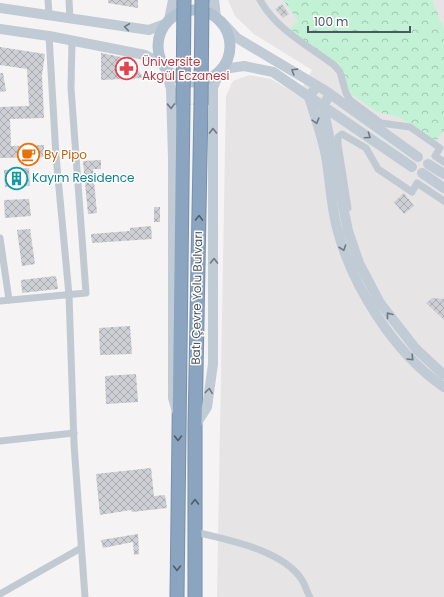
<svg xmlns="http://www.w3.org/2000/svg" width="444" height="597" font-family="Poppins,sans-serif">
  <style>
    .education { fill: #e6e4e5 }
    .forest { fill: url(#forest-crowns) }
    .building { fill: url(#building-cross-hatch) }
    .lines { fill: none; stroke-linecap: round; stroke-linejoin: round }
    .highway-casing { stroke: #7690ad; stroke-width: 15 }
    .street { stroke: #c1cad2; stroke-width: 7 }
    .secondary { stroke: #c1cbd6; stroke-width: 10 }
    .primary { stroke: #b3c2d1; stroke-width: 11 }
    .highway { stroke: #8ba5c1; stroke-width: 13 }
    .highway-bridge-casing { stroke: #7690ad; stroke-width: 15; stroke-linecap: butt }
    .highway-bridge { stroke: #8ba5c1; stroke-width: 13 }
    .oneway { stroke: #6e7984 }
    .oneway2 { stroke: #505e6b }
    .labels { text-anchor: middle; stroke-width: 3; stroke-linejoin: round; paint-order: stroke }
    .health-label { font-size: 12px; fill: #be3a42; stroke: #fff; text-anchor: start }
    .food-label { font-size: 12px; fill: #c56008; stroke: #fff; text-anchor: start }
    .culture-label { font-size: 12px; fill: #0d838f; stroke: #fff; text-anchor: start }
    .street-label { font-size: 12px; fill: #4a5661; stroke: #fff }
  </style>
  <defs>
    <pattern id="forest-crowns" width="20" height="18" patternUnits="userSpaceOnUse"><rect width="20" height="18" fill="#c3f1d5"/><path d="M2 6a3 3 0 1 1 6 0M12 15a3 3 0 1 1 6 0" fill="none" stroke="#a0c6b0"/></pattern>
    <pattern id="building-cross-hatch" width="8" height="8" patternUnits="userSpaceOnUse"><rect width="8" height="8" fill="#cdcfd5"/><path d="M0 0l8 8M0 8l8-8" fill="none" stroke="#a8abb0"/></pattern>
  </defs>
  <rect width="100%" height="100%" fill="#f5f3f3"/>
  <polygon class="education" points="228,0 444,0 444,597 217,597 226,96 233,81 249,75 271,79 298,95 312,70 254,34 235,16"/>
  <polygon class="forest" points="283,0 432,0 444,29 444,130 435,143 416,127 399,117 377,112 350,93 339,66 289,29 298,21"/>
  <g class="building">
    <polygon points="108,0 138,0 138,8 108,3"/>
    <polygon points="282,4 289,14 283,18 275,9"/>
    <polygon points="0,47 45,54 42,75 44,118 10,119 11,146 44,145 44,157 0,158 0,107 29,106 27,69 0,65"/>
    <polygon points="101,53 121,57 121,63 133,64 144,78 101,80"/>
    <polygon points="0,73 3,73 6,91 0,92"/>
    <polygon points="101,160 101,169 93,169 97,213 88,214 83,161"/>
    <polygon points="29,168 30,186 5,187 4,170"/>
    <polygon points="404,193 414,206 404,214 394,202"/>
    <polygon points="29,199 31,216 5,218 4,200"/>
    <rect x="154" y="207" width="6" height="15"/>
    <polygon points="151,226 152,239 92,243 91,234 130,231 130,228"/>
    <polygon points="30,229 35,264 22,266 17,230"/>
    <polygon points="56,276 58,289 22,293 21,280"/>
    <polygon points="432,298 444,299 444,320 426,303"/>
    <polygon points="130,326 132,354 100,355 99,328"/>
    <polygon points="136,374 138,402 106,404 105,376"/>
    <polygon points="151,468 154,496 165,495 167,508 132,512 131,510 100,515 96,474"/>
    <polygon points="138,534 139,554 134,555 133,542 103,548 101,540"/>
  </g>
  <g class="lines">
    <defs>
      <g id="highway">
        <polyline points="177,597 183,105"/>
        <polyline points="195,597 195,426 201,105"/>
      </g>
    </defs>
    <use href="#highway" class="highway-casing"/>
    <g class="street">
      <polyline points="48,0 49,15"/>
      <polyline points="69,0 70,19"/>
      <path d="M 260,0 C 277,30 307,45 334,65 L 340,72 L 346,93 L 350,100 L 381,123 L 410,127 L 440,148 L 435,156 L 444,162"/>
      <polyline points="49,36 56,156 69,295 74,444 85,597"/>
      <polyline points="348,208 338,144 338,137 342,134 366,148 378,169 412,192 417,183 444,201"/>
      <polyline points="0,238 9,300"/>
      <polyline points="0,301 86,293 71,88 72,40"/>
      <polyline points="0,441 74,433"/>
      <path d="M 195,532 C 228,540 283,550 302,580 C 305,585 307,592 310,597"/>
      <polyline points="0,594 81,548"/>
    </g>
    <g class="secondary">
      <polyline points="214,0 216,17"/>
      <polyline points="0,8 149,30 165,24"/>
      <polyline points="169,20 173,0"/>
      <polyline points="221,21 237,38 326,91 418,157"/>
      <polyline points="0,29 49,36 145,55 161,63"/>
      <polyline points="165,68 171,89 173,157 173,398 177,411"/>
      <polyline points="223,69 244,66 273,72 412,167"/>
      <path d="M 317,86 L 309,97 C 315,116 322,136 326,156 C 330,179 331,205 337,228 C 352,286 394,353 444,387"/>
      <polyline points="330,94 323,106 348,231 359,263 380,303 416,349 444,375"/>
      <polyline points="428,164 444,174"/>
      <polyline points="422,173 444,188"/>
      <polyline points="195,426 207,407 213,364 213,88 218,75"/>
    </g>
    <circle class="primary" cx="194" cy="46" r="36"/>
    <use href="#highway" class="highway"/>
    <defs>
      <g id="highway-bridge">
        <polyline points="183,105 184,0"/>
        <polyline points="201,105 202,0"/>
      </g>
    </defs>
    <use href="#highway-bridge" class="highway-bridge-casing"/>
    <use href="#highway-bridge" class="highway-bridge"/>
  </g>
  <defs><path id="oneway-chevron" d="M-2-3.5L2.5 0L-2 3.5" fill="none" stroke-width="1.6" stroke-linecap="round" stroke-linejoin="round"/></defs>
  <g class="oneway">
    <use href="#oneway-chevron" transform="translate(127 27) rotate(-172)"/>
    <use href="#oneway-chevron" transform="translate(294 71) rotate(-148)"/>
    <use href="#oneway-chevron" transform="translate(171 106) rotate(88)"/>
    <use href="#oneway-chevron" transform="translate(316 121) rotate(74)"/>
    <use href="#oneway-chevron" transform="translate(213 131) rotate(-91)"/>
    <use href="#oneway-chevron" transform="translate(368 136) rotate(34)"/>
    <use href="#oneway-chevron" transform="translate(343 248) rotate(71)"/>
    <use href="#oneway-chevron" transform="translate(214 261) rotate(-90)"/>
    <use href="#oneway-chevron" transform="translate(389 315) rotate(-128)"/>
    <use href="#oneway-chevron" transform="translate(411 358) rotate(46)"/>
    <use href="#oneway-chevron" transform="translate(209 391) rotate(-83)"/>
  </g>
  <g class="oneway2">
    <use href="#oneway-chevron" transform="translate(199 218) rotate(-89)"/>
    <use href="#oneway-chevron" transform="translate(178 438) rotate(90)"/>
    <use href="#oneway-chevron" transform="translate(195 502) rotate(-90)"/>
    <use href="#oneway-chevron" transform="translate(177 568) rotate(90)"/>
  </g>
  <defs>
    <symbol id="pharmacy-ring" viewBox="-11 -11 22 22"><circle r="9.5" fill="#fff" stroke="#e0444e" stroke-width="1.5"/><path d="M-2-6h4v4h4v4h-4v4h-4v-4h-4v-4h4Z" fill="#e0444e"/></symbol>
    <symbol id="cafe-ring" viewBox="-11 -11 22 22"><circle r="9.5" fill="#fff" stroke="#e8710a" stroke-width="1.5"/><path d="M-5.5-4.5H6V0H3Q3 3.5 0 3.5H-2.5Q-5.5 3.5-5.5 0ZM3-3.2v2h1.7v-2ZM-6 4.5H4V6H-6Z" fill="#e8710a"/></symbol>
    <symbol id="building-ring" viewBox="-11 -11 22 22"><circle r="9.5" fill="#fff" stroke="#0f9aa8" stroke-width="1.5"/><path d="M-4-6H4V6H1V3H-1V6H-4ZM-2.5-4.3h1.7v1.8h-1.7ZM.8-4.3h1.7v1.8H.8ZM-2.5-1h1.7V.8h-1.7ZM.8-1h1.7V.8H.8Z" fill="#0f9aa8"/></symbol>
  </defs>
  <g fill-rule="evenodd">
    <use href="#pharmacy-ring" x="114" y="56" width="25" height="25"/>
    <use href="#cafe-ring" x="16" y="142" width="25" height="25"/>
    <use href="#building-ring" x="4" y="166" width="25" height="25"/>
  </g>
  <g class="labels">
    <g class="health-label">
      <text x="142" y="66">Üniversite<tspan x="142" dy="14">Akgül Eczanesi</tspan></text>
    </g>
    <g class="food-label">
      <text x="44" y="159">By Pipo</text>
    </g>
    <g class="culture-label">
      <text x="32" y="182">Kayım Residence</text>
    </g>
    <g class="street-label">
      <text transform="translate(197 298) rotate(-89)" y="4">Batı Çevre Yolu Bulvarı</text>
    </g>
  </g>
  <path d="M308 26v6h102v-6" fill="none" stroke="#4a5661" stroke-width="2"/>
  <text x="314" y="26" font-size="12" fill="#4a5661" stroke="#ffffff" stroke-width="3" paint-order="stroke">100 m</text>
</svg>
